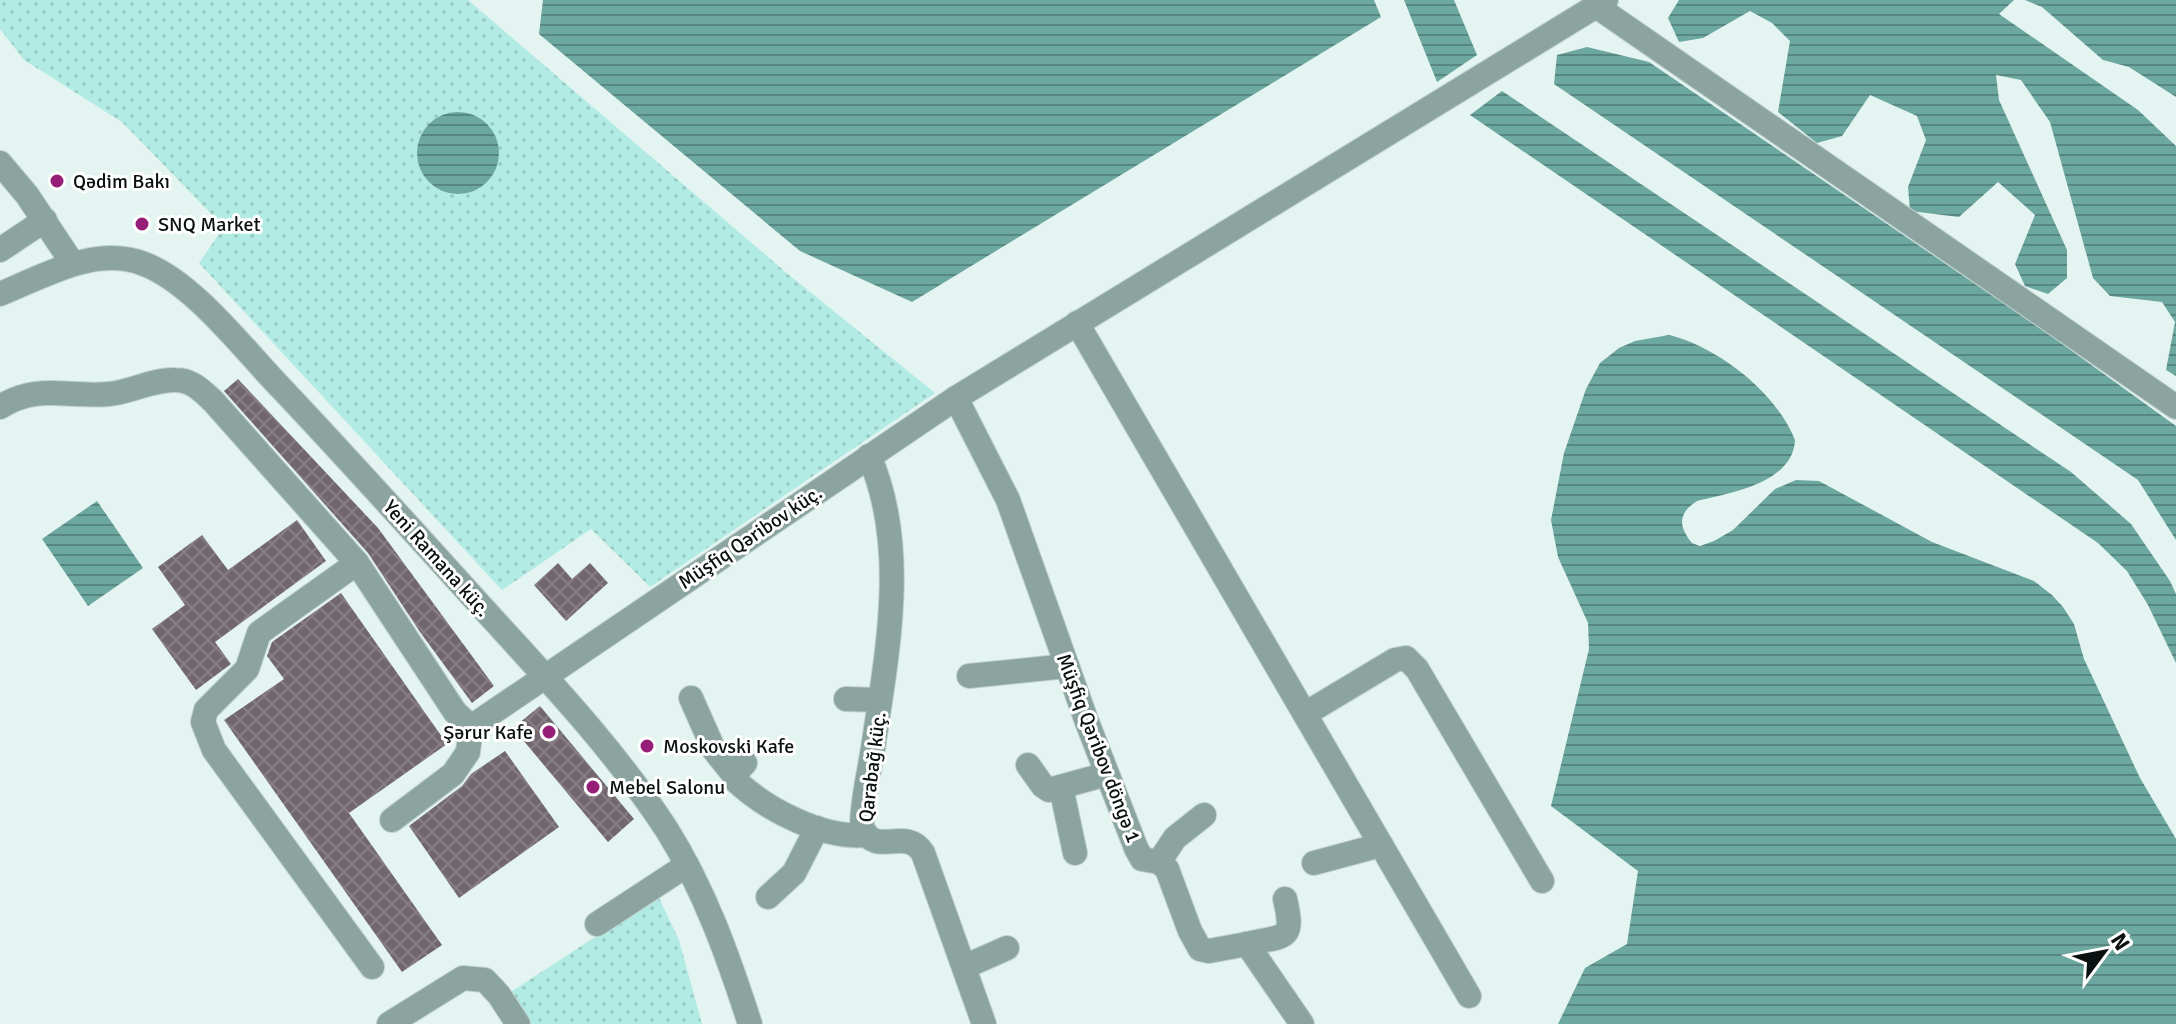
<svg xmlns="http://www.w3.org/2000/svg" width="2176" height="1024" font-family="Signika,sans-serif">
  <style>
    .park { fill: url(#park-dots) }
    .water { fill: url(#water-rules) }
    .building { fill: url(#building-cross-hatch) }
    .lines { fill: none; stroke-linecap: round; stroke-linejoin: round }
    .minor-casing { stroke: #c0d0cd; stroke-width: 26 }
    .minor { stroke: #8ba4a0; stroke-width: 24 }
    .poi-dot { fill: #961e79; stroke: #fff; stroke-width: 3 }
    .labels { text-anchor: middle; stroke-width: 6; stroke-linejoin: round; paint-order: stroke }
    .poi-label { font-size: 20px; fill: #0b1110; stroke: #fff; text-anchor: start }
    .street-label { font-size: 20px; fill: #0b1110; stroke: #fff }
  </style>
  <defs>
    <pattern id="park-dots" width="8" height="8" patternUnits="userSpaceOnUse" patternTransform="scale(2)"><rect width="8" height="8" fill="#b1ebe3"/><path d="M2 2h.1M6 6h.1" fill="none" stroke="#97c8c2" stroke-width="1.8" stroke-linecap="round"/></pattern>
    <pattern id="water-rules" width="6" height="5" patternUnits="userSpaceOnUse" patternTransform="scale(2)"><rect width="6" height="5" fill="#6da8a0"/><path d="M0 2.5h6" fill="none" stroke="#588781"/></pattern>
    <pattern id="building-cross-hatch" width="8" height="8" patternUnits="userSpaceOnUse" patternTransform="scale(2)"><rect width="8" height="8" fill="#73676f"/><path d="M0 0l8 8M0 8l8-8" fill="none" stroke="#877f85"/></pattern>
  </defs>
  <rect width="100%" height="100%" fill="#e3f4f1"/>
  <g class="park">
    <polygon points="0,0 468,0 789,275 935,393 650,587 591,529 502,590 199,263 224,227 122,122 24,60 0,29"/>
    <polygon points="658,896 679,940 702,1024 526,1024 506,995"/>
  </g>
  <g class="water">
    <polygon points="543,0 1374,0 1381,17 912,302 800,251 539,34"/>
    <polygon points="1404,0 1454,0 1477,55 1437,82"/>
    <polygon points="1679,0 2014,0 1999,14 2138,110 2176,146 2176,376 2166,370 2175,322 2162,302 2110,296 2093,278 2050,122 2021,80 1996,75 1999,100 2067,250 2067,278 2048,294 2025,286 2015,264 2035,215 1998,182 1959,217 1910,211 1908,187 1926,140 1917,116 1870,95 1842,136 1817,143 1778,112 1790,41 1772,23 1750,11 1703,38 1679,42 1668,18"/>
    <polygon points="2025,0 2176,0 2176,97 2129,67 2103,60 2042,7"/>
    <polygon points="1587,47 1649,62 2043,330 2176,426 2176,540 2138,480 1554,84 1557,55"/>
    <polygon points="1502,91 2071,472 2131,524 2170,581 2176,594 2176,663 2148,605 2127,571 2098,543 1470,115"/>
    <circle cx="458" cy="153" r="41"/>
    <path d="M 1669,335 C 1718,347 1776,392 1795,440 C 1793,483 1731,493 1697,501 C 1678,513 1678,526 1692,543 L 1700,546 L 1714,541 L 1733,530 L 1775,489 L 1796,480 L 1819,481 L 1932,542 L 2034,581 L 2052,595 L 2063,607 L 2074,624 L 2084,659 L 2140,778 L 2176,839 L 2176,1024 L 1558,1024 L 1585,968 L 1627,944 L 1638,871 L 1551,806 L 1589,649 L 1588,623 L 1558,557 L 1551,520 L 1564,453 L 1586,389 L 1600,363 L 1619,348 L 1635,341 Z"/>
    <polygon points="97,501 143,568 88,606 42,539"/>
  </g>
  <g class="building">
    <polygon points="238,379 378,528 494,686 472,703 420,632 368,553 224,391"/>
    <polygon points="297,520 326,561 215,642 231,664 196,690 152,629 185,605 158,567 202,535 228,570"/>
    <polygon points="558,563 572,579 590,563 608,583 566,621 534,585"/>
    <polygon points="341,593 447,744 349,813 442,945 402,972 224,720 284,679 267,656 272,642"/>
    <polygon points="540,706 634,819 608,842 513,728"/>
    <polygon points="505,751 559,827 459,898 409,826 462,786 471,774"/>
  </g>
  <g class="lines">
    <defs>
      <g id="minor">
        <polyline points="1596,6 2176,407"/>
        <polyline points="0,163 27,195 73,264"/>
        <polyline points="0,250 45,220"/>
        <path d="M 0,294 C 44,276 96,245 144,264 C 193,282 245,351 282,389 C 352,463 421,540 490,616 C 552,684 617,753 667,830 C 705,891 728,956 750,1024"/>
        <polyline points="1077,323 1469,996"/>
        <polyline points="956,398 1008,500 1087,722 1136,848 1142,859 1159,862 1167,869 1190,931 1200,949 1209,951 1247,944 1302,1024"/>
        <path d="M 0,407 C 38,383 67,398 109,394 C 132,392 152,379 176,380 C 192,380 202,391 213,401 L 357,563 L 455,712 L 471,727"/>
        <path d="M 869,456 C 909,547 887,653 873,748 C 869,774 862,801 862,827 C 876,859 905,825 923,853 L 984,1024"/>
        <polyline points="357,563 259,633 247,669 206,710 203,722 214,750 372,967"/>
        <polyline points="969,676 1067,666"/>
        <polyline points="691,698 714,750 734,775"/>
        <polyline points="846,699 880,700"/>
        <polyline points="1305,714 1395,660 1406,658 1417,669 1542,881"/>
        <path d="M 745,763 L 734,775 L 736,781 C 767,810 823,839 866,835"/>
        <polyline points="1028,765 1043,786 1049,790 1107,774"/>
        <polyline points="1061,787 1075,853"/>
        <polyline points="392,820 453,774 468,752 471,727 956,398 1606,0"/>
        <polyline points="1159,862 1175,838 1204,815"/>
        <polyline points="1314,863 1381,845"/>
        <polyline points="768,897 794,873 817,828"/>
        <polyline points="597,924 687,865"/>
        <path d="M 1247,944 C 1285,935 1295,942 1285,899"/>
        <polyline points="964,967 1007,948"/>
        <polyline points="389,1024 463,978 485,980 499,995 518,1024"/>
      </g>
    </defs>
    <use href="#minor" class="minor-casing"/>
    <use href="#minor" class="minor"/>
  </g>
  <g class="poi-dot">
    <circle cx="57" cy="181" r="8"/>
    <circle cx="142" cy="224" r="8"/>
    <circle cx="549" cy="732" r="8"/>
    <circle cx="647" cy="746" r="8"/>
    <circle cx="593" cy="787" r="8"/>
  </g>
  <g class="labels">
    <g class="poi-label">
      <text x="73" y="188">Qədim Bakı</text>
      <text x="158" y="231">SNQ Market</text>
      <text x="533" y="739" text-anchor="end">Şərur Kafe</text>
      <text x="663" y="753">Moskovski Kafe</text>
      <text x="609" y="794">Mebel Salonu</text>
    </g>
    <g class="street-label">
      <text transform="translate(750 537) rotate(-34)" y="7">Müşfiq Qəribov küç.</text>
      <text transform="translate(437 558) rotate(48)" y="7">Yeni Ramana küç.</text>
      <text transform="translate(1099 748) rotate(69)" y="7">Müşfiq Qəribov döngə 1</text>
      <text transform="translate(872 767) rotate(-83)" y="7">Qarabağ küç.</text>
    </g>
  </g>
  <g transform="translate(2104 952) rotate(58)" stroke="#ffffff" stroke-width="6" paint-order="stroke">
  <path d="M0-6L14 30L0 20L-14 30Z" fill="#0b1110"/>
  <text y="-12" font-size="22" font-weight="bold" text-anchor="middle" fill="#0b1110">N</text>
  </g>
</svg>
